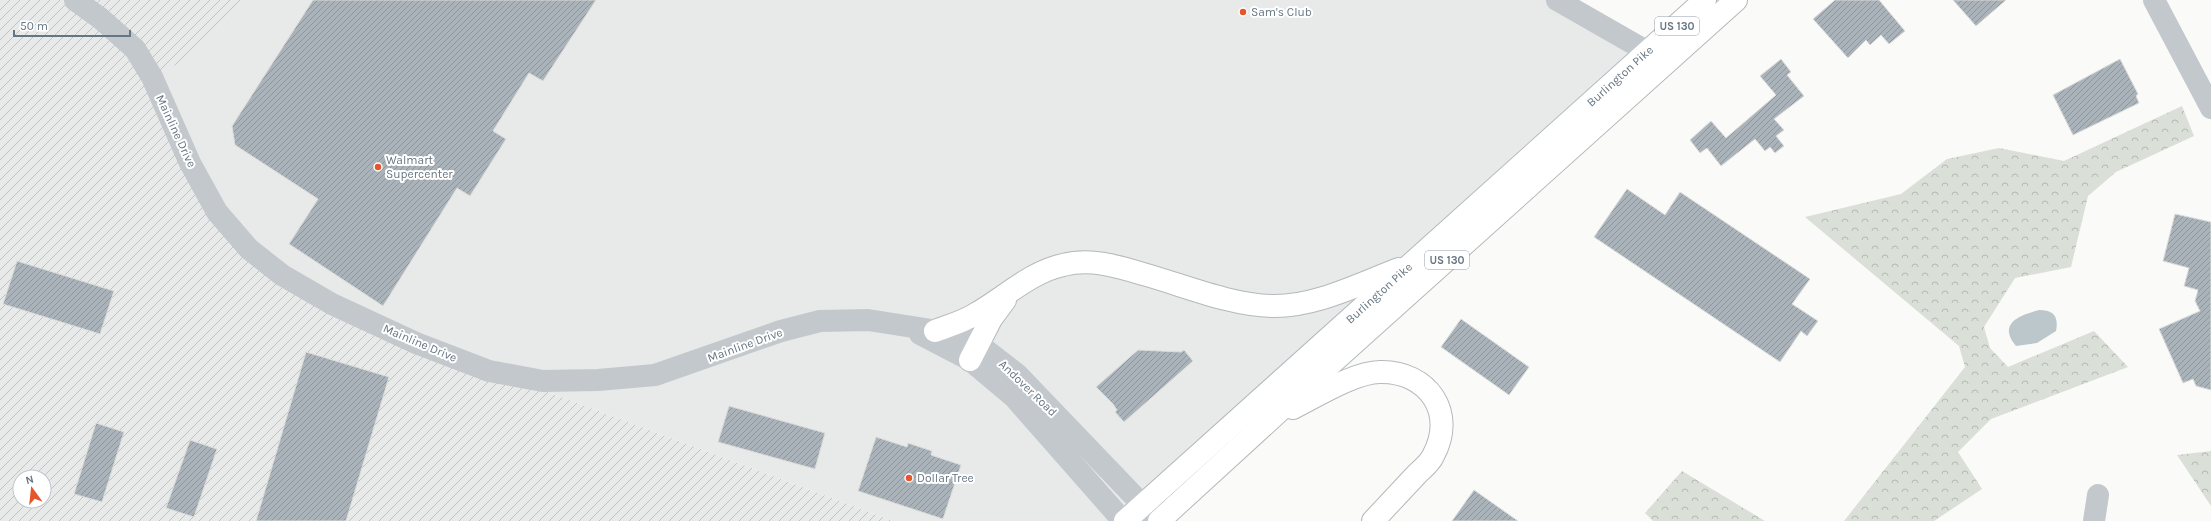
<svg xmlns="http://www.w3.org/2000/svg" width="2211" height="521" font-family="Karla,sans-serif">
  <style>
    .built { fill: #e8e9e9 }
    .industrial { fill: url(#industrial-furrows); fill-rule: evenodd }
    .forest { fill: url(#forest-crowns) }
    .water { fill: #bbc7cb }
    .building { fill: url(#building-hatch); stroke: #dcdcda }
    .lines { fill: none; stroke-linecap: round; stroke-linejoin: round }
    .highway-casing { stroke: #b4b9bd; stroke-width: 24 }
    .minor { stroke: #c3c8cc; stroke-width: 22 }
    .highway { stroke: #fff; stroke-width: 22 }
    .poi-dot { fill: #e4572e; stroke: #fff; stroke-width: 1.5 }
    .labels { text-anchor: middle; stroke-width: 4; stroke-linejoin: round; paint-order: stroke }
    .shield { fill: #fff; stroke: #939fa8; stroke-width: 1 }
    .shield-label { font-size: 11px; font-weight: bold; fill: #657683 }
    .poi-label { font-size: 12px; fill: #657683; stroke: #fff; text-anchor: start }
    .street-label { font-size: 12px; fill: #657683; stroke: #fff }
  </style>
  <defs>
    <pattern id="industrial-furrows" width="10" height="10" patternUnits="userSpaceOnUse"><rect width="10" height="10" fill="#e8e9e9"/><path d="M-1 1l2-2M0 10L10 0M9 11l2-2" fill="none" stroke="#c0c1c2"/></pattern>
    <pattern id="forest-crowns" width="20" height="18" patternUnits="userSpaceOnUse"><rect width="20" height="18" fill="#dadfd7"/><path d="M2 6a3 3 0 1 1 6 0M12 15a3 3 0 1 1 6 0" fill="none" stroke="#b4b9b4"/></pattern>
    <pattern id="building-hatch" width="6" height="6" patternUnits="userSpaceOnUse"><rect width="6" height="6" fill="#aab3b9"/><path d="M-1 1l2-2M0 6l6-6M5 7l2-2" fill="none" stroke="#8e969c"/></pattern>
  </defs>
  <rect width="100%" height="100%" fill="#fafaf8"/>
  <polygon class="built" points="243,0 1562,0 1648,52 1124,521 893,521 416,343 249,249 152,77 181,61 219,27"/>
  <path class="industrial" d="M 0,0 L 243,0 L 219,27 L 181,62 L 152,77 L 249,249 L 416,343 L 893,521 L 0,521 ZM 20,477 L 44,477 L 44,501 L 20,501 Z"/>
  <g class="forest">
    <polygon points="2182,106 2194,136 2116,172 2088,196 2071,267 2015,278 1984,327 1990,348 2008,367 2094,331 2128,367 1991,419 1958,452 1982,489 1934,521 1844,521 1965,367 1959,346 1805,217 1901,194 1947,159 1999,148 2064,161"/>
    <polygon points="2211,451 2211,506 2177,455"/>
    <polygon points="1682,471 1765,521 1653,521 1645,513"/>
  </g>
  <path class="water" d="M 2039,310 C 2053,310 2059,316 2056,331 L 2037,343 L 2016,346 C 1997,323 2020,315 2039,310 Z"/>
  <g class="building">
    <polygon points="313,0 596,0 543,81 529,73 493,131 506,139 470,196 457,188 383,306 289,244 318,199 235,145 232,126"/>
    <polygon points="1835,0 1879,0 1905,31 1889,44 1881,35 1870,45 1866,40 1848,58 1813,19"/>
    <polygon points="1953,0 2006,0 1976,26"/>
    <polygon points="1781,59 1791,72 1787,75 1804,96 1774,119 1784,130 1776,136 1784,146 1775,153 1770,147 1765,151 1755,139 1721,166 1707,148 1700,153 1690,140 1711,121 1726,138 1776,95 1760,76"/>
    <polygon points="2120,59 2138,94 2136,96 2139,103 2073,135 2053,95"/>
    <polygon points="1627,189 1665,215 1680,192 1810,279 1792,304 1818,321 1807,336 1801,331 1780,362 1594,237"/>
    <polygon points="2175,214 2211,222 2211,390 2196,386 2193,379 2183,383 2159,329 2200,311 2195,301 2198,290 2184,286 2189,268 2163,261"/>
    <polygon points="17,261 114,291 100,334 3,304"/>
    <polygon points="1461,319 1529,367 1509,395 1441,347"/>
    <polygon points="1138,350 1181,352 1184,350 1193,361 1124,422 1115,412 1117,410 1113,404 1096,387"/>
    <polygon points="306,352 389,377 346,521 256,521"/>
    <polygon points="729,406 825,433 815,469 718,442"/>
    <polygon points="96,423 124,432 102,502 74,494"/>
    <polygon points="876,437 907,447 908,443 932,451 931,455 961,465 943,519 858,491"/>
    <polygon points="190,440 217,449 194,517 166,508"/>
    <polygon points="1474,490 1518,521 1452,521"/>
  </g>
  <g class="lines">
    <defs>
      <g id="highway">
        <path d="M 935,331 C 948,326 962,322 974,315 C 1003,299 1030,272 1063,265 C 1090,258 1117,266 1143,274 C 1183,285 1230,305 1272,306 C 1315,307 1359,284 1399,269"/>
        <polyline points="970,360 991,319 1005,300"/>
        <path d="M 1293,408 C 1315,397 1355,372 1380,372 C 1428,371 1457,413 1433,456 C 1430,463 1422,469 1417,474 C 1402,490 1388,505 1373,521"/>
        <polyline points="1125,521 1705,0"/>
        <polyline points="1159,521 1323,371 1736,0"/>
      </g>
    </defs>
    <use href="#highway" class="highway-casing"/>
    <g class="minor">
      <polyline points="75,0 100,18 135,49 152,77 190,163 217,212 249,249 282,275 332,304 416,343 489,371 543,381 598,380 655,375 781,331 820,321 868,320 951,333 978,344 1018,375 1156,519"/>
      <polyline points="1557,0 1648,52"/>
      <polyline points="2154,0 2211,108"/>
      <polyline points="920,334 970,360 1014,397 1123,521"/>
      <polyline points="2094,521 2098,495"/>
    </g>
    <use href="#highway" class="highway"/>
  </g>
  <g class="poi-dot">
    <circle cx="1243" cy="12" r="4"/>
    <circle cx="378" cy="167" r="4"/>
    <circle cx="909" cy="478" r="4"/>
  </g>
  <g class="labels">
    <g class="shield">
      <rect x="1655" y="17" width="44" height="18" rx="3"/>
      <rect x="1425" y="251" width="44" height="18" rx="3"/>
    </g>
    <g class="shield-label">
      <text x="1677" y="30">US 130</text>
      <text x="1447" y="264">US 130</text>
    </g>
    <g class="poi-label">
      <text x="1251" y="16">Sam's Club</text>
      <text x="386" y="164">Walmart<tspan x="386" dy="14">Supercenter</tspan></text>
      <text x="917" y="482">Dollar Tree</text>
    </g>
    <g class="street-label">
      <text transform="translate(1620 76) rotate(-42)" y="4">Burlington Pike</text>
      <text transform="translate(176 131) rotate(65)" y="4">Mainline Drive</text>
      <text transform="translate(1379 293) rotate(-42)" y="4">Burlington Pike</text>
      <text transform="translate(420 343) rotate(23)" y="4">Mainline Drive</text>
      <text transform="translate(745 345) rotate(-20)" y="4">Mainline Drive</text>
      <text transform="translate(1028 388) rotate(44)" y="4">Andover Road</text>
    </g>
  </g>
  <g transform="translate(32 489) rotate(345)"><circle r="19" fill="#ffffff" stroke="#c1c8cd"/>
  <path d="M0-3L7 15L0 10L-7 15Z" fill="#e4572e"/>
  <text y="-6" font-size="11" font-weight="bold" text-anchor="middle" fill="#657683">N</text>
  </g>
  <path d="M14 30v6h116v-6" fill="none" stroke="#657683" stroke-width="2"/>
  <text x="20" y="30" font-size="12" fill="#657683" stroke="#ffffff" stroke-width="3" paint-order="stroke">50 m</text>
</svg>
